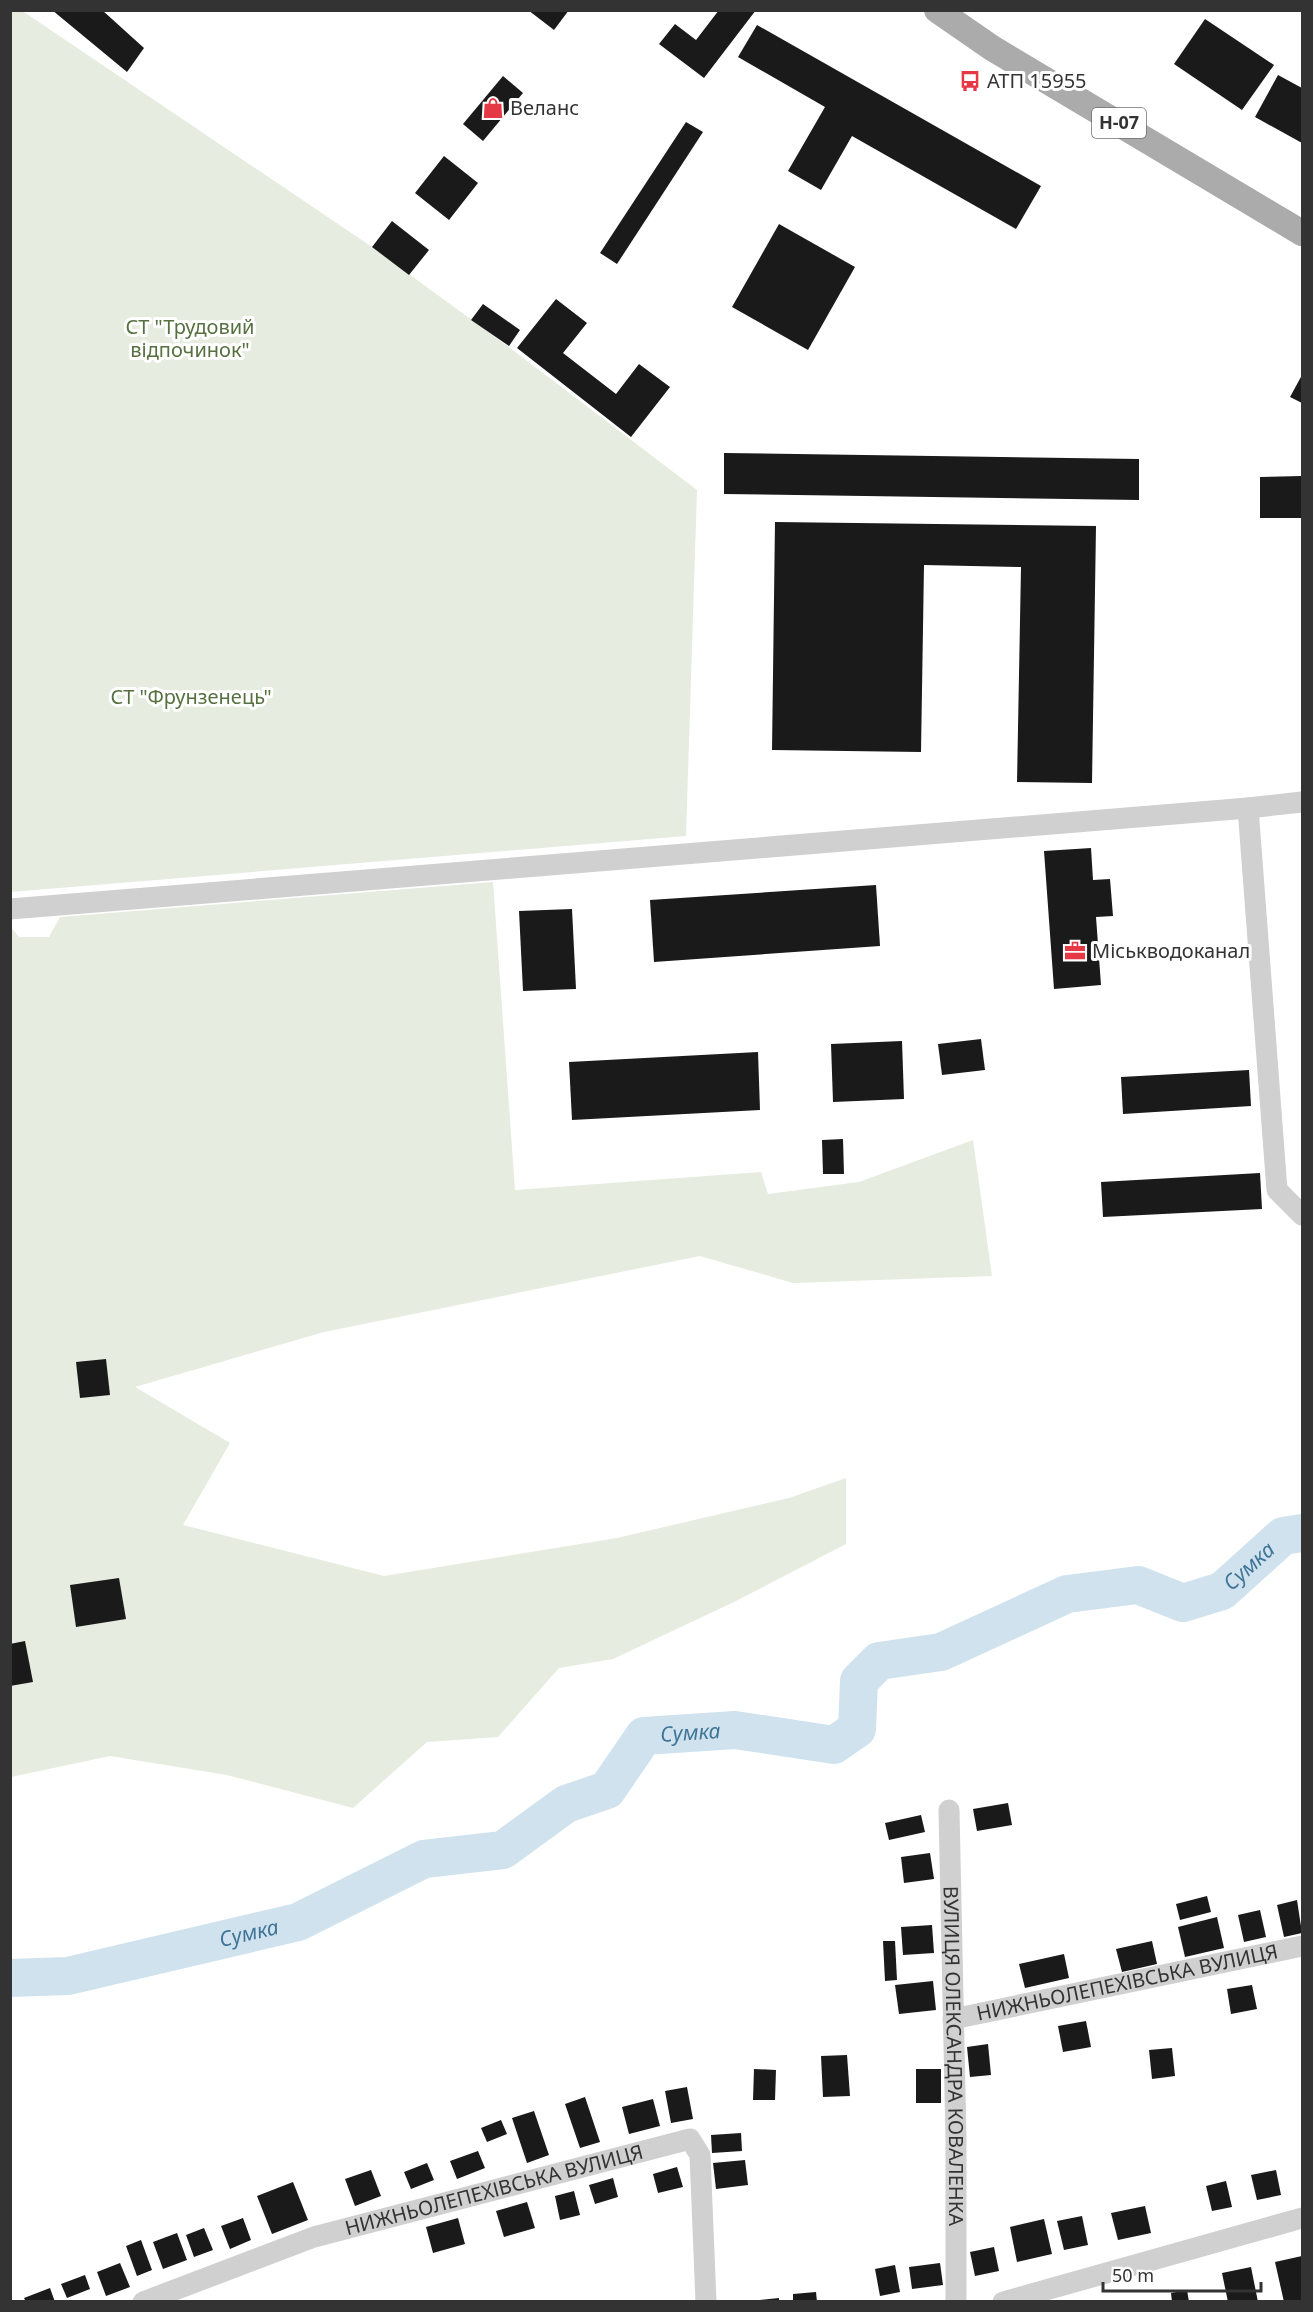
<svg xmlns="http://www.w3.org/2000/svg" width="1313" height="2312" font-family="'Noto Sans',sans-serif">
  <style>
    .green { fill: #e6ecdf }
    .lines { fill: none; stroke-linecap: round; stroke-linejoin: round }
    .river { stroke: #cfe2ee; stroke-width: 38 }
    .building { fill: #1a1a1a }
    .minor { stroke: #d0d0d0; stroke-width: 21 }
    .major { stroke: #ababab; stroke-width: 26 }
    .labels { text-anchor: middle; stroke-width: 6; stroke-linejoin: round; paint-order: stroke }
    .shield { fill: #fff; stroke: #707070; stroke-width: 1.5 }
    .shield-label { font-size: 18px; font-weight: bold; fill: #333 }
    .poi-label { font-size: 20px; fill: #333; stroke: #fff; text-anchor: start }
    .park-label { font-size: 20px; fill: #56703f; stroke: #fff }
    .street-label { font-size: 20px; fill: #333; stroke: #fff }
    .water-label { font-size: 21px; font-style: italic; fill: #3f7597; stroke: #fff }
  </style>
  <rect width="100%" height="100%" fill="#fff"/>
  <g class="green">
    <polygon points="21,10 372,247 514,351 697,490 686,836 11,892 10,11"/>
    <polygon points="493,882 515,1190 761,1172 768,1194 859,1182 973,1140 992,1276 793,1283 700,1256 324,1332 135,1387 230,1443 183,1525 384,1576 617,1538 789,1498 846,1478 846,1544 736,1601 613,1659 559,1668 498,1737 427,1742 353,1808 227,1775 110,1756 11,1777 10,926 19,937 49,937 60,917"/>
  </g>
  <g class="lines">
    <path class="river" id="s1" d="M 10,1978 L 68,1976 L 298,1922 L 424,1859 L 503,1850 L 566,1804 L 607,1790 L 644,1736 L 735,1730 L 834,1745 L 857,1729 L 859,1681 L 879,1661 L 941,1652 L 1067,1594 L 1138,1585 L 1183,1603 L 1222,1591 L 1283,1536 L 1302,1533"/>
  </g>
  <g class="building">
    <polygon points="52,10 102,10 144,48 127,72"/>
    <polygon points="528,10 569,10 554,30"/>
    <polygon points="719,10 756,10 704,78 659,44 675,24 696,40"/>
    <polygon points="1205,19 1274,65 1242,110 1174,64"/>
    <polygon points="757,25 1041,186 1016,229 852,136 821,190 788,171 825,107 738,57"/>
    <polygon points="1278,75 1302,88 1302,143 1255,117"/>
    <polygon points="503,76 523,93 483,141 463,124"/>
    <polygon points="686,122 703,132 617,264 600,253"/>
    <polygon points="444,156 478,183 449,220 415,193"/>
    <polygon points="392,221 429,250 409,275 372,247"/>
    <polygon points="779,224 855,267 808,350 732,307"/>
    <polygon points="556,299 587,323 563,353 616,394 639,364 670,387 631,437 517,348"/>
    <polygon points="483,304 520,330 509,346 471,320"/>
    <polygon points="1302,375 1302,403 1290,397"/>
    <polygon points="724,453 1139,459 1139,500 724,494"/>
    <polygon points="1302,476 1302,518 1260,518 1260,477"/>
    <polygon points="775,522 1096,526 1092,783 1017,782 1021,567 924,565 921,752 772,750"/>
    <polygon points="1091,848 1093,880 1110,879 1113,916 1096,917 1101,985 1054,989 1044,851"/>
    <polygon points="876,885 880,946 654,962 650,900"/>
    <polygon points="572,909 576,989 523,991 519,911"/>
    <polygon points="981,1039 985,1070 942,1075 938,1044"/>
    <polygon points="902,1041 904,1099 833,1102 831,1044"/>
    <polygon points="758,1052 760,1110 572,1120 569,1062"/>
    <polygon points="1249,1070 1251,1106 1123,1114 1121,1077"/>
    <polygon points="843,1139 844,1174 823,1174 822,1140"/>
    <polygon points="1260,1173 1262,1209 1103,1217 1101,1182"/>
    <polygon points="106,1359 110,1395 80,1398 76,1362"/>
    <polygon points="119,1578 126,1619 76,1627 70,1585"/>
    <polygon points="25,1641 33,1682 10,1686 10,1644"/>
    <polygon points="1008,1803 1012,1825 977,1831 973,1809"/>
    <polygon points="921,1815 925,1832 889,1840 885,1823"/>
    <polygon points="930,1853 934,1879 904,1883 901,1857"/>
    <polygon points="1207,1896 1211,1912 1180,1920 1176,1904"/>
    <polygon points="1297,1900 1302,1933 1284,1937 1277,1905"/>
    <polygon points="1260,1910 1266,1937 1244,1942 1238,1915"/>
    <polygon points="1217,1917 1224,1948 1185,1957 1178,1927"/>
    <polygon points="932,1925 934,1953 903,1955 901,1927"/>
    <polygon points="883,1941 895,1941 897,1980 885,1981"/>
    <polygon points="1152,1941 1157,1964 1122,1972 1116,1949"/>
    <polygon points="1064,1954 1069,1978 1025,1988 1019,1964"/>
    <polygon points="933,1981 936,2010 899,2014 895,1985"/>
    <polygon points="1252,1985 1257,2009 1231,2014 1227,1989"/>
    <polygon points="1086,2021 1091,2047 1063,2052 1058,2026"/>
    <polygon points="988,2044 991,2075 970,2077 967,2047"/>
    <polygon points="1172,2048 1175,2076 1152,2079 1149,2050"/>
    <polygon points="847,2055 850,2096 823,2097 821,2056"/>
    <polygon points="754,2069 776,2070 775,2100 753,2100"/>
    <rect x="916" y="2069" width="25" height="34"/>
    <polygon points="687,2087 693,2119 671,2123 665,2091"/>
    <polygon points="585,2097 600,2142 580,2148 565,2104"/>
    <polygon points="653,2099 660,2126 629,2134 622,2107"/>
    <polygon points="534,2111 549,2155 527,2163 512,2118"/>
    <polygon points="501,2120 507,2134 487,2142 481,2128"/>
    <polygon points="741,2133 742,2151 712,2153 711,2135"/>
    <polygon points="478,2151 485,2168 457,2179 450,2161"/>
    <polygon points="745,2160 748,2185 716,2189 713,2163"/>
    <polygon points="427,2163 434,2180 411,2189 404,2172"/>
    <polygon points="677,2167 683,2187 658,2193 653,2174"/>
    <polygon points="371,2170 381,2196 355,2206 345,2179"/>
    <polygon points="1276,2170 1281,2195 1257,2200 1251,2175"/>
    <polygon points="613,2178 618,2197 595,2204 589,2185"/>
    <polygon points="1226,2181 1232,2207 1212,2211 1206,2186"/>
    <polygon points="293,2182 308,2220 272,2234 257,2196"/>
    <polygon points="574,2191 580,2215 560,2220 555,2196"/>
    <polygon points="527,2202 535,2228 504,2237 496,2211"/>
    <polygon points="1145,2206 1151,2233 1118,2240 1111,2213"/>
    <polygon points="1082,2216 1088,2245 1064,2250 1057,2221"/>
    <polygon points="243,2218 251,2240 230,2249 221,2226"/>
    <polygon points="458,2218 465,2244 433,2253 426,2227"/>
    <polygon points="1044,2219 1052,2254 1017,2262 1010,2227"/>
    <polygon points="204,2228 213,2250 194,2257 186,2235"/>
    <polygon points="177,2233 187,2260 163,2269 153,2242"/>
    <polygon points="141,2240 152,2270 137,2276 126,2246"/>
    <polygon points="994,2247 999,2271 975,2276 970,2252"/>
    <polygon points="1302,2256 1302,2302 1284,2302 1275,2262"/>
    <polygon points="120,2263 130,2287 106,2296 97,2272"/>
    <polygon points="940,2263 943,2285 912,2289 909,2267"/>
    <polygon points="895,2265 900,2292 880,2296 875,2269"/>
    <polygon points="1251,2267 1258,2302 1228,2302 1222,2273"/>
    <polygon points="85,2275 90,2289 67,2298 61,2284"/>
    <polygon points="50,2288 55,2302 26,2302 24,2298"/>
    <polygon points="1187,2290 1189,2302 1172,2302 1171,2293"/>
    <polygon points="816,2292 817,2302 793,2302 793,2294"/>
    <polygon points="779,2298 779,2302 760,2302 760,2300"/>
  </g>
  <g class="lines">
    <g class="minor">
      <polyline points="1302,802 1248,808 1277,1190 1302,1215"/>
      <polyline points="10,909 1248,808"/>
      <path id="s2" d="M 949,1810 L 956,2139 L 956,2302"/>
      <path id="s3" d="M 953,2019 L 1302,1946"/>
      <path id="s4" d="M 143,2302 L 314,2237 L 690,2139 L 700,2155 L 706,2302"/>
      <polyline points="1003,2302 1302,2218"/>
    </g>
    <polyline class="major" points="937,10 992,48 1302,233"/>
  </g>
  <defs>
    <symbol id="bus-bare" viewBox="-9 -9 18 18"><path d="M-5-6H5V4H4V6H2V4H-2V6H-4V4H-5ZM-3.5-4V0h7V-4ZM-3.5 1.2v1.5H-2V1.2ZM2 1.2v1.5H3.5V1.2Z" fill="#e63946" stroke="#fff" stroke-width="2.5" paint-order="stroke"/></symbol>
    <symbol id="shop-bare" viewBox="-9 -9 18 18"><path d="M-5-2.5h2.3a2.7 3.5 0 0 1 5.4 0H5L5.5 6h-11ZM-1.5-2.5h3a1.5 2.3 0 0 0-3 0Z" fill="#e63946" stroke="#fff" stroke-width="2.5" paint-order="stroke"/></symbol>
    <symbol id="office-bare" viewBox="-9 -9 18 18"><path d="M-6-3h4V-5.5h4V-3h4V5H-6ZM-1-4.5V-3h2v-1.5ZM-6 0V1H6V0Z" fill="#e63946" stroke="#fff" stroke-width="2.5" paint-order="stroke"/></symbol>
  </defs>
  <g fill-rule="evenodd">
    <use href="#bus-bare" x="955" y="66" width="30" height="30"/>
    <use href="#shop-bare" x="478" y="93" width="30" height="30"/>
    <use href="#office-bare" x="1060" y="936" width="30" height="30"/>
  </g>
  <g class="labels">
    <rect class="shield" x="1092" y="108" width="54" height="30" rx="4.5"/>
    <g class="shield-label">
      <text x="1119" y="129">Н-07</text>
    </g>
    <g class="poi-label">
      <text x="987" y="88">АТП 15955</text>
      <text x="510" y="115">Веланс</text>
      <text x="1092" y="958">Міськводоканал</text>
    </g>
    <g class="park-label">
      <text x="190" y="334">СТ "Трудовий<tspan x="190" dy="23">відпочинок"</tspan></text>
      <text x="191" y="704">СТ "Фрунзенець"</text>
    </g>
    <g class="street-label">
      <text dy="7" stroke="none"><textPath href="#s3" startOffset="178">НИЖНЬОЛЕПЕХІВСЬКА ВУЛИЦЯ</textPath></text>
      <text dy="7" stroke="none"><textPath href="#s2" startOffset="246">ВУЛИЦЯ ОЛЕКСАНДРА КОВАЛЕНКА</textPath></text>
      <text dy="7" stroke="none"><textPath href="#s4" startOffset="369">НИЖНЬОЛЕПЕХІВСЬКА ВУЛИЦЯ</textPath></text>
    </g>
    <g class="water-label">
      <text dy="7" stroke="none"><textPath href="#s1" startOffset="1396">Сумка</textPath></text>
      <text dy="7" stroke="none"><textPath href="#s1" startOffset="748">Сумка</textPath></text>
      <text dy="7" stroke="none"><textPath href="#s1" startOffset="244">Сумка</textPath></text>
    </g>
  </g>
  <rect width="1313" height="2312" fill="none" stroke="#333333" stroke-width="24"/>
  <path d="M1103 2282v9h158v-9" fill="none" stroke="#333333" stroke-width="3"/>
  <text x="1112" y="2282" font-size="18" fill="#333333" stroke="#ffffff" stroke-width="4.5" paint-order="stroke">50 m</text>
</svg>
